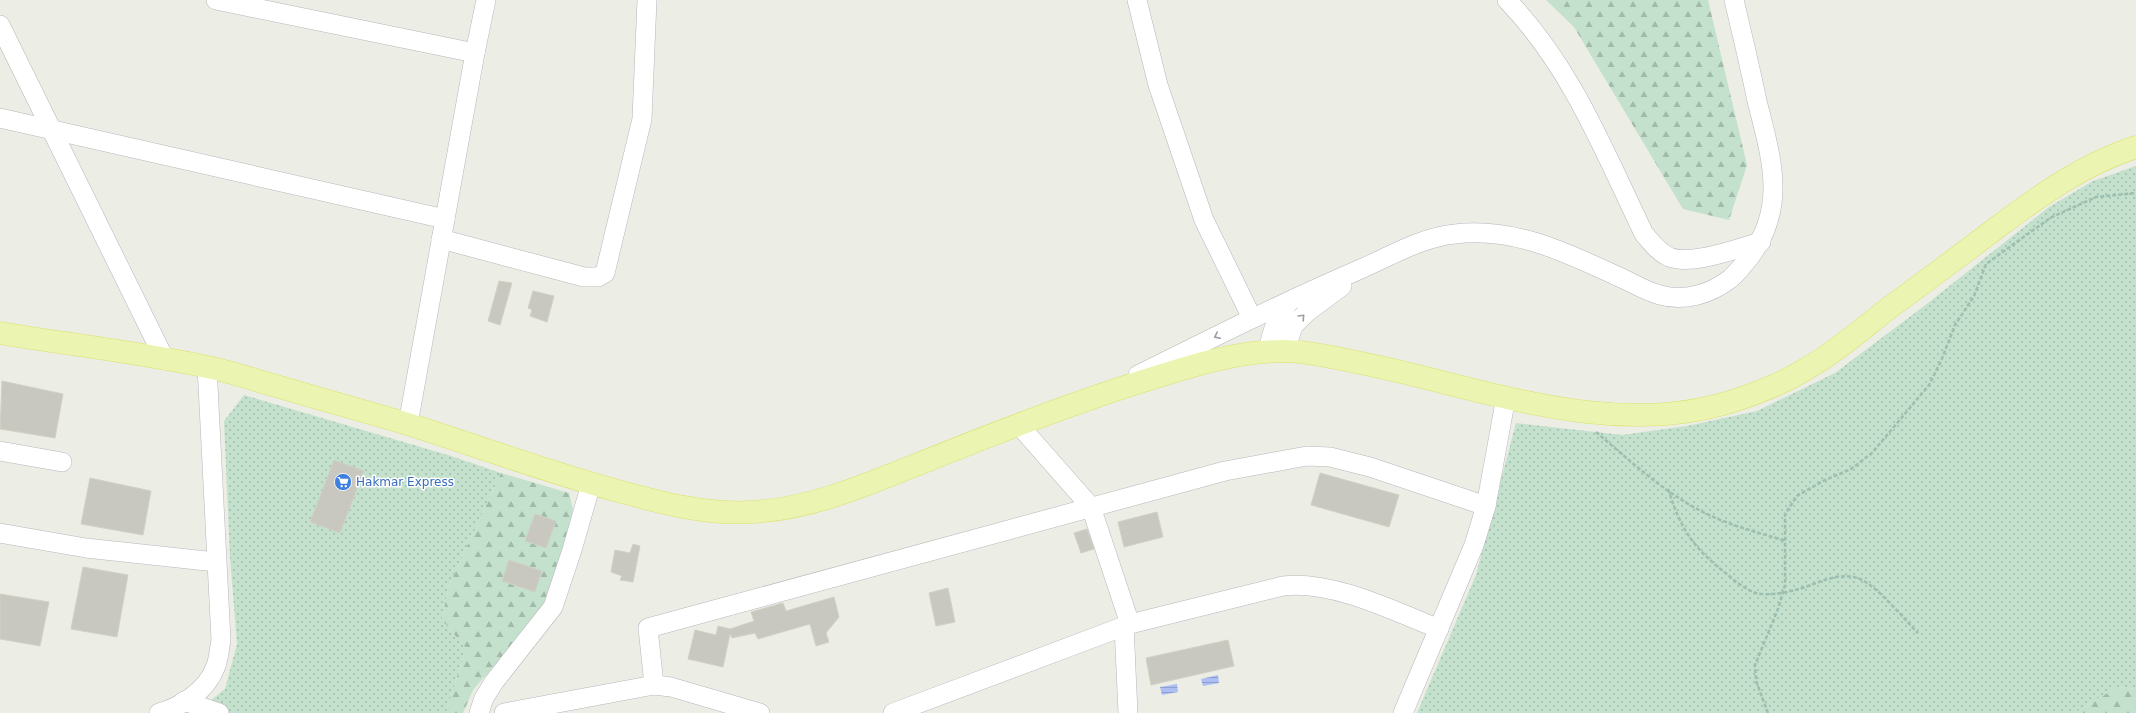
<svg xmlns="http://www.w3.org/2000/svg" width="2136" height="713" font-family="'DejaVu Sans',sans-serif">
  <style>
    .grass { fill: url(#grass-dots) }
    .forest { fill: url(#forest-firs) }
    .water { fill: url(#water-rules) }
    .building { fill: #c8c8c1; stroke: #d1d1c3 }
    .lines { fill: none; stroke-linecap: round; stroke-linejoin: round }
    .minor-casing { stroke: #b6b7bd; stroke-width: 20 }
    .major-casing { stroke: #dde06a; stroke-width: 23 }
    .path { stroke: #9cbfb1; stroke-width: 2.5; stroke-dasharray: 4 2; stroke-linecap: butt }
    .minor { stroke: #fff; stroke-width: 19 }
    .major { stroke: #ebf5b1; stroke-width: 22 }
    .oneway { stroke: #9d9ea1 }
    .labels { text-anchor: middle; stroke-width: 3; stroke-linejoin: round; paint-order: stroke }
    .shop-label { font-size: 12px; fill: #366cbe; stroke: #fff; text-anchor: start }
  </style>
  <defs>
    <pattern id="grass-dots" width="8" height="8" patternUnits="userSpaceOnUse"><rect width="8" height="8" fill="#c3e1cd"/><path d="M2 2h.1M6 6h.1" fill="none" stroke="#a2baaa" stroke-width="1.8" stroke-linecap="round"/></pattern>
    <pattern id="forest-firs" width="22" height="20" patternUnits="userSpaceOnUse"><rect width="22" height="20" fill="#c3e1cd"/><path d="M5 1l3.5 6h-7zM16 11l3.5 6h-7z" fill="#a2baaa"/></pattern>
    <pattern id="water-rules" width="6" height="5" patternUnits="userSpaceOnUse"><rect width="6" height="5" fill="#acbff5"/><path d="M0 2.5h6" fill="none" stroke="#8f9eca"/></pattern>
  </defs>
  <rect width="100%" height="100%" fill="#ecede4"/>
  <g class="grass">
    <polygon points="2136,166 2136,689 2118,687 2074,713 1417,713 1476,575 1516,423 1622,435 1687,426 1757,411 1835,373 1923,307 2049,207 2093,181"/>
    <polygon points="244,395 451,456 501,473 448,588 442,620 466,648 446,713 186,713 200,709 225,689 237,644 230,557 224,421"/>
  </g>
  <g class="forest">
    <polygon points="1546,0 1708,0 1747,165 1729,220 1683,209 1574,27"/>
    <polygon points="501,473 569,493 573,510 563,559 542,607 514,643 473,690 463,713 446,713 466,648 442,620 448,588"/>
    <polygon points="2118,687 2136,689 2136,713 2074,713"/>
  </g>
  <g class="water">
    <polygon points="1218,675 1219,683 1203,686 1201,679"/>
    <polygon points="1177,684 1178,692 1162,695 1160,687"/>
  </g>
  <g class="building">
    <polygon points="499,281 512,283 500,325 488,321"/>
    <polygon points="533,291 554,296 547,322 530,316 532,310 528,308"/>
    <polygon points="2,381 63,394 55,438 0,429"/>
    <polygon points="334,460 364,471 340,533 310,522"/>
    <polygon points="1320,473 1399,495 1389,527 1311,505"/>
    <polygon points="90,478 151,491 143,535 81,524"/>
    <polygon points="1157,512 1163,537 1124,547 1118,522"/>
    <polygon points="535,514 556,521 546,548 525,541"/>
    <polygon points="1087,529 1094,549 1081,553 1074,533"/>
    <polygon points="633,544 640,546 633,582 620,580 622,576 611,572 615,550 630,553"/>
    <polygon points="509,560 542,571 535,592 502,581"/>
    <polygon points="83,567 128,575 117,637 71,629"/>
    <polygon points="948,588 955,622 936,626 929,593"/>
    <polygon points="0,594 49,602 40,646 0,639"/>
    <polygon points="834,597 839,617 826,633 829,642 816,646 810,624 758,639 755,633 732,638 730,634 723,667 688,659 695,630 716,635 718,626 730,629 754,621 751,612 783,603 786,611"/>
    <polygon points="1228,640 1234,666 1151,685 1146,658"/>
  </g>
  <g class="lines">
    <defs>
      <g id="minor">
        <polyline points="216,0 475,53"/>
        <polyline points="1137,0 1158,85 1204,220 1252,318"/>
        <path d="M 1507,0 C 1572,68 1604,151 1644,234 C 1651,242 1658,252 1669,257 C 1692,266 1738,248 1761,242"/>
        <polyline points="0,25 165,360"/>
        <polyline points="0,118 445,219"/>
        <polyline points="441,239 584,277 598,277 605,273 642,119 647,0"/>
        <polyline points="1285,351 1293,326 1307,312 1342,286"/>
        <path d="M 1268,352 C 1272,330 1276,320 1289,302"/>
        <path d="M 1138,375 C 1212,338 1286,301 1363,268 C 1392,255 1423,237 1455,234 C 1514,227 1565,252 1617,276 C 1631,282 1645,291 1660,295 C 1685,302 1710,294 1730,279 C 1737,273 1743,265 1749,258 C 1788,207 1771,157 1757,101 C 1750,67 1742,34 1734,0"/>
        <polyline points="408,424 475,53 486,0"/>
        <polyline points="1018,424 1091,507 1130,624"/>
        <polyline points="0,451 62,462"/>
        <polyline points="0,533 86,548 216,562"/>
        <polyline points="1124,626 1128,713"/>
        <polyline points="654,685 648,628 1225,471 1307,456 1330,457 1370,467 1486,506"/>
        <polyline points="184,701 219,713"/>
        <path d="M 159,713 C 181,707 207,690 215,668 C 219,660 219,649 221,640 L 207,366"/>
        <polyline points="479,713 484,698 494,682 553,607 572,550 591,484"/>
        <polyline points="504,713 654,685 671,687 760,713"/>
        <path d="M 893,713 L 1130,624 L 1283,586 C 1332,580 1394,611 1439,629"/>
        <polyline points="1403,713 1474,545 1486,506 1506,397"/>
      </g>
      <path id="major" d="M 0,333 C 67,344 136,352 203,366 C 229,371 254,380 280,387 C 323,400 368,412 411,425 C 480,447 548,472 618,491 C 662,503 706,515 752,512 C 810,509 863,486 916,465 C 990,435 1064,406 1140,382 C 1187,367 1235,351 1285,351 C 1315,352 1345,360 1375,366 C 1491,391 1615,439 1733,401 C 1758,393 1784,383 1806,369 C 1836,352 1862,329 1889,308 C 1926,281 1962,254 1999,226 C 2042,194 2084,164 2136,147"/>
    </defs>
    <use href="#minor" class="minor-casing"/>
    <use href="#major" class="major-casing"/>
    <g class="path">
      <path d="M 1596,432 C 1634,464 1672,500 1718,519 C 1740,528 1763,534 1786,541"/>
      <path d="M 1668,489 C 1681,530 1694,549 1728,575 C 1735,581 1746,590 1756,593 C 1767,596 1784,593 1795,590 C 1816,585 1838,570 1860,579 C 1877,586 1904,619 1918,633"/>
      <polyline points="1768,713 1756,681 1755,665 1778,609 1785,585 1785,514 1797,496 1823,481 1851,469 1872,453 1929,385 1941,361 1955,325 1974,296 1986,264 2050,218 2096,197 2136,193"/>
    </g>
    <use href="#minor" class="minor"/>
    <use href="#major" class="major"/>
  </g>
  <defs><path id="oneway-chevron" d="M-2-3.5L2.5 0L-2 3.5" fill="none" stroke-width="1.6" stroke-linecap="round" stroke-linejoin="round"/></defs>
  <g class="oneway">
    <use href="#oneway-chevron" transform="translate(1302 317) rotate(-46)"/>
    <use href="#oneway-chevron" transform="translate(1217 336) rotate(153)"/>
  </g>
  <defs>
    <symbol id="supermarket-disc" viewBox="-11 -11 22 22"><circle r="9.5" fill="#3f7fe0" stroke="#fff"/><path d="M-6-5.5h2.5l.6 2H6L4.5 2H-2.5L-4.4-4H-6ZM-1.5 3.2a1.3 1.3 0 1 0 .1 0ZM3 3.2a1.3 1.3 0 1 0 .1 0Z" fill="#fff"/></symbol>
  </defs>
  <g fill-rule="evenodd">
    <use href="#supermarket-disc" x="333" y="472" width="20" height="20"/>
  </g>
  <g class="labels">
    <g class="shop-label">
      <text x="356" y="486">Hakmar Express</text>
    </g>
  </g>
</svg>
